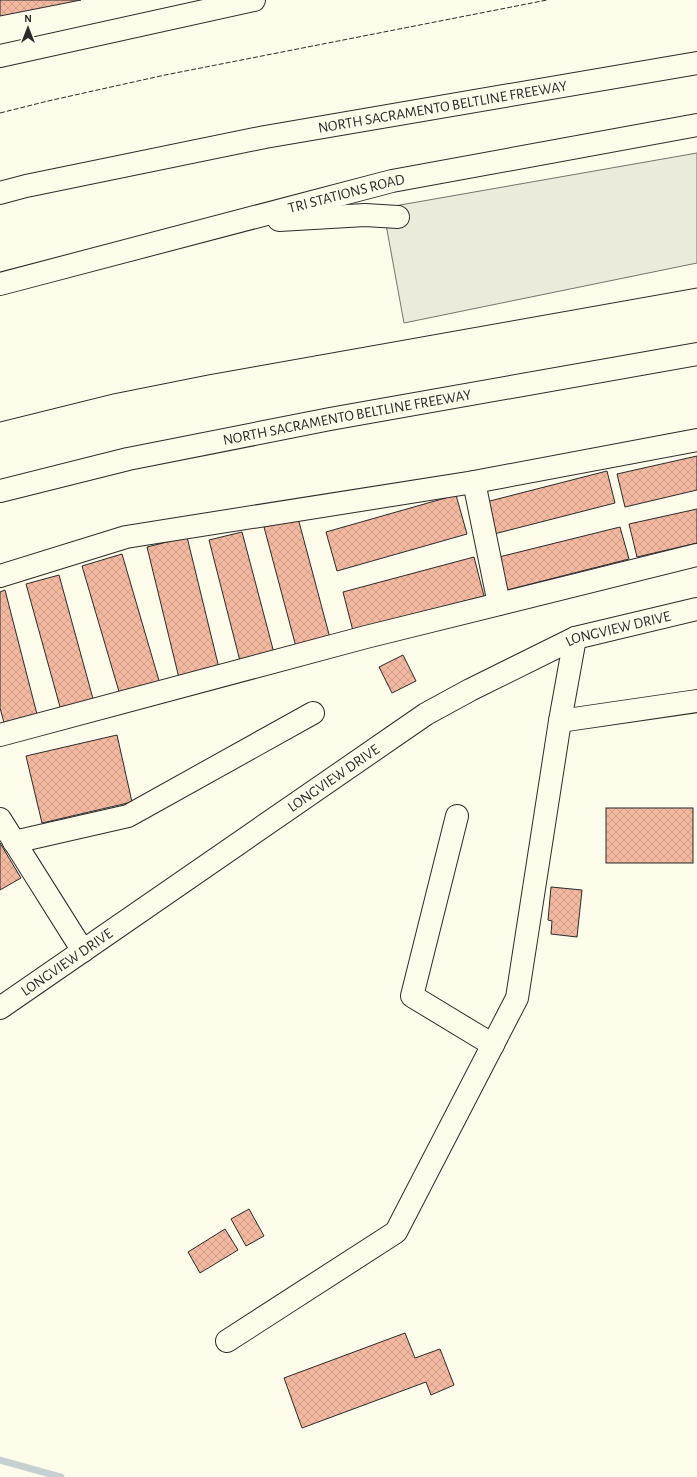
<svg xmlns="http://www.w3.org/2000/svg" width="697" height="1477" font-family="'Alegreya Sans',sans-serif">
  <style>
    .parking { fill: #eceadb; stroke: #74746e }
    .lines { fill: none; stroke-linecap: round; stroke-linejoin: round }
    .stream { stroke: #c7d0d0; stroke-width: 7 }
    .building { fill: url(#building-cross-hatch); stroke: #2b2b2b }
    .minor-casing { stroke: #2b2b2b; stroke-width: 24 }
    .highway-casing { stroke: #2b2b2b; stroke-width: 24 }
    .minor { stroke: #fdfbea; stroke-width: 22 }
    .highway { stroke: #fdfbea; stroke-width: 22 }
    .tram { stroke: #2b2b2b; stroke-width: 1 }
    .fence { stroke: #2b2b2b; stroke-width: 1; stroke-dasharray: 5 2; stroke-linecap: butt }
    .labels { text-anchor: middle; stroke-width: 3; stroke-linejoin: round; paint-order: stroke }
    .street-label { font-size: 15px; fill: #2b2b2b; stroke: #fdfbea }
  </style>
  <defs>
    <pattern id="building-cross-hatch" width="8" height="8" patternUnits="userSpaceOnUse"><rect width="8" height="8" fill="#f2b8a0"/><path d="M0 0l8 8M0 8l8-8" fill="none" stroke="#d09e8a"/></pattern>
  </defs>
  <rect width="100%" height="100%" fill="#fdfbea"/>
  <polygon class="parking" points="697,153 697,263 404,323 383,208"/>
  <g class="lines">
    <polyline class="stream" points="0,1460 61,1477"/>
  </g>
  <g class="building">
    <polygon points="0,0 81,0 0,16"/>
    <polygon points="697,456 697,490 625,507 617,474"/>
    <polygon points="607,471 615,503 494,534 486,502"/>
    <polygon points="456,495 467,534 337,571 326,532"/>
    <polygon points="697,509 697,543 637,557 629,524"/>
    <polygon points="298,518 330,638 296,647 264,527"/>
    <polygon points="620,527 629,559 507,590 499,557"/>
    <polygon points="242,532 274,653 240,661 209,540"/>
    <polygon points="187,537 219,668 179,678 147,547"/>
    <polygon points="122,554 160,684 120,695 82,566"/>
    <polygon points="474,557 484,596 353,631 343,592"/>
    <polygon points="59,575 95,706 62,714 26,584"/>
    <polygon points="5,590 39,722 6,730 0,708 0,592"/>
    <polygon points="403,655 416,681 392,693 379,667"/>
    <polygon points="117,735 132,802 42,823 26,756"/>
    <rect x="606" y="808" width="87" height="55"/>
    <polygon points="0,843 21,878 0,890"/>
    <polygon points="551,887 582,890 577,937 551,934 552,921 548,920"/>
    <polygon points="249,1209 264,1236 246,1246 231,1219"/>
    <polygon points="225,1229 238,1250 200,1273 188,1252"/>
    <polygon points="405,1333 415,1358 440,1349 454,1385 431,1395 426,1382 302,1428 284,1378"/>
  </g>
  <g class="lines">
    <defs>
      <g id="minor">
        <polyline points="0,56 254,0"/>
        <polyline points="279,220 365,215 398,217"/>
        <path id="s1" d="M 0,284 L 392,181 L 697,125"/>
        <polyline points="474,482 499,604"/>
        <polyline points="0,576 126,537 474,482 697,440"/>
        <polyline points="560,721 697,701"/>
        <polyline points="0,735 366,637 697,555"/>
        <polyline points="457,816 412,996 493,1045"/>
        <polyline points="0,819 83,951"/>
        <polyline points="14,842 128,816 313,713"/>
        <path id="s2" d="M 0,1008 L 426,714 L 470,690 L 575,638 L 697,609"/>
        <polyline points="227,1341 396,1232 517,998 560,721 575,638"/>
      </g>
      <g id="highway">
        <path id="s3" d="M 0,193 L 26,186 L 265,137 L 697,63"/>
        <path id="s4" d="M 0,491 L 128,459 L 330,419 L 697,354"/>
      </g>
    </defs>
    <use href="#minor" class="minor-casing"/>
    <use href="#highway" class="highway-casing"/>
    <use href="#minor" class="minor"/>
    <use href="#highway" class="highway"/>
    <polyline class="tram" points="0,422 113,394 208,375 697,288"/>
    <polyline class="fence" points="0,113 48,101 165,75 547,0"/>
  </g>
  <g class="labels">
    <g class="street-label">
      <text dy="5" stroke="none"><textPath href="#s3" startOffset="451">NORTH SACRAMENTO BELTLINE FREEWAY</textPath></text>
      <text dy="5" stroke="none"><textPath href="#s1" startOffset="358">TRI STATIONS ROAD</textPath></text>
      <text dy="5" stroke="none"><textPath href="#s4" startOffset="355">NORTH SACRAMENTO BELTLINE FREEWAY</textPath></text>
      <text dy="5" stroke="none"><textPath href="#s2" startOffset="729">LONGVIEW DRIVE</textPath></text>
      <text dy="5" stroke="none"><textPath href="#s2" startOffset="405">LONGVIEW DRIVE</textPath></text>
      <text dy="5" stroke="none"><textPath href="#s2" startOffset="81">LONGVIEW DRIVE</textPath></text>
    </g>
  </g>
  <g transform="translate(28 28)" stroke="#fdfbea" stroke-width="3" paint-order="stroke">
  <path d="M0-3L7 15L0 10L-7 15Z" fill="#2b2b2b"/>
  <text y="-6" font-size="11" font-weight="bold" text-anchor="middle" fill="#2b2b2b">N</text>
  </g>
</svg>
